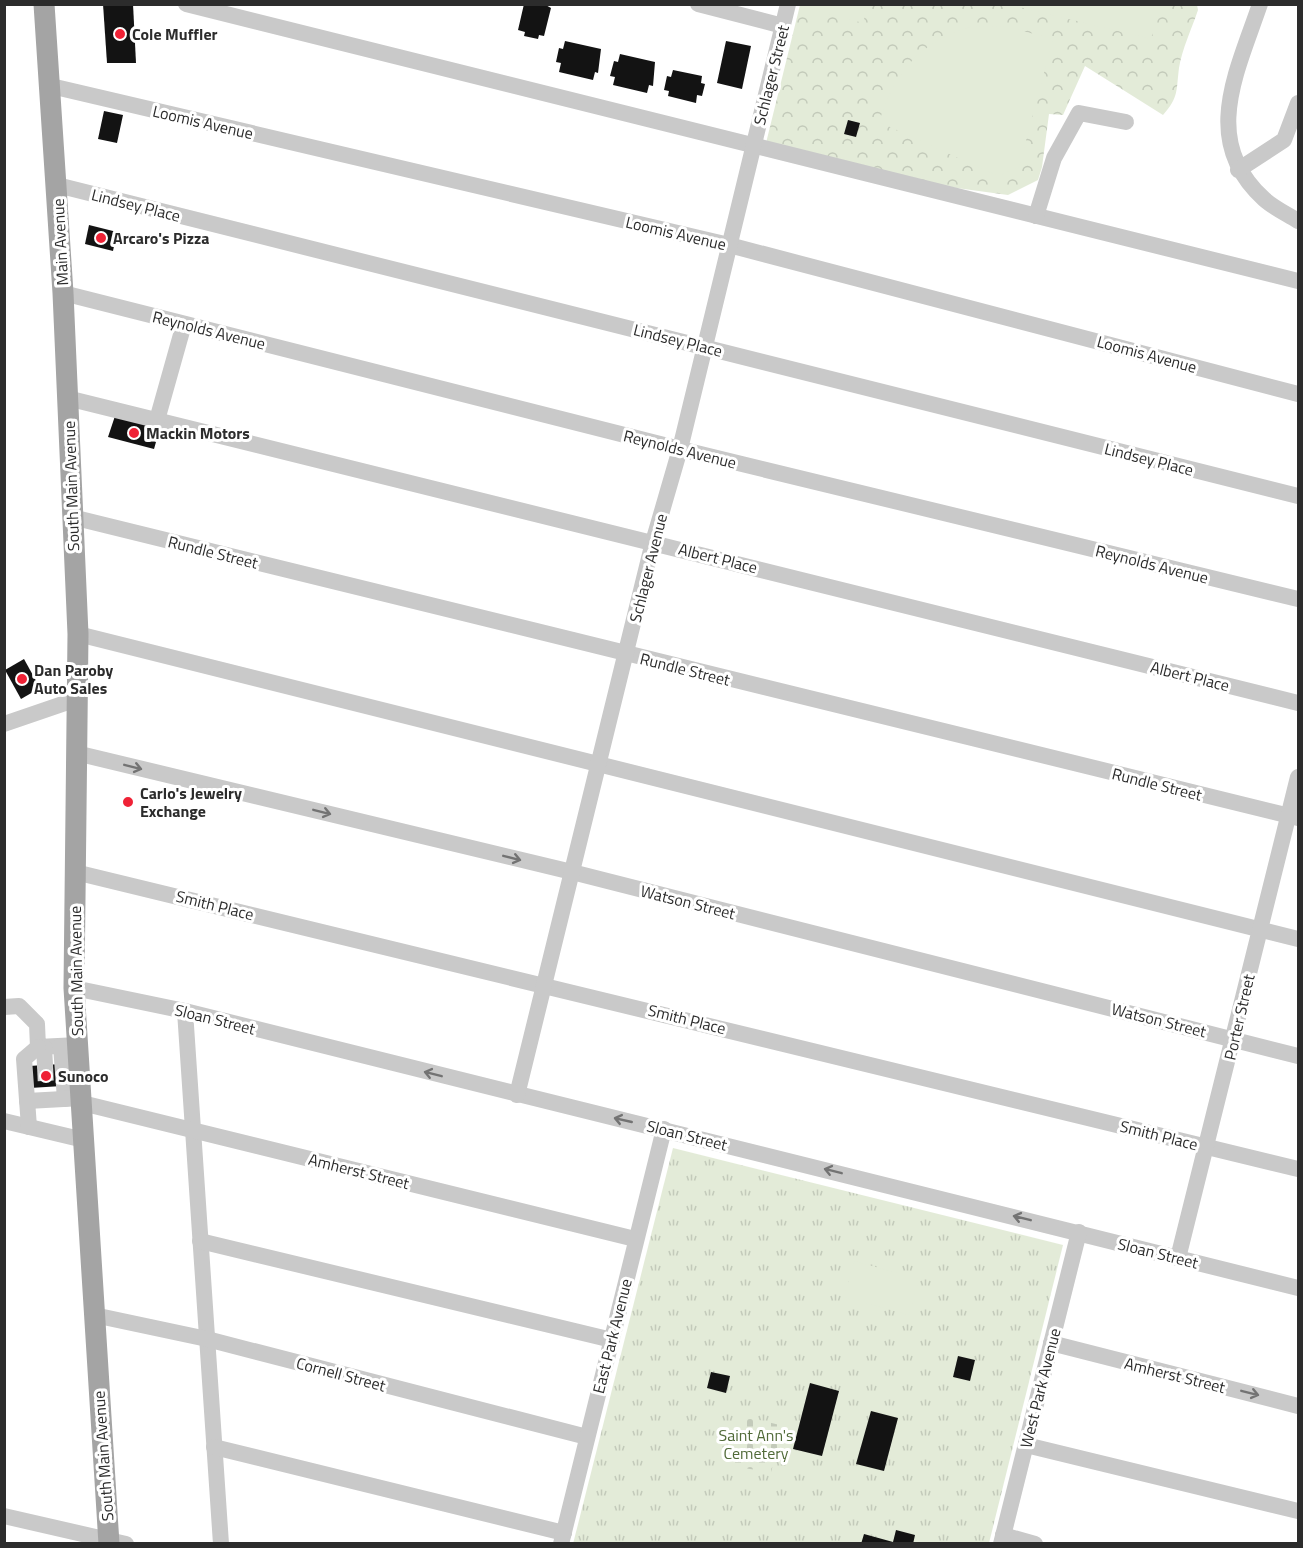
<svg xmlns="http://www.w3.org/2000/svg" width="1303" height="1548" font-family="'Titillium Web',sans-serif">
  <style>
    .grass { fill: url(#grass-tufts) }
    .cemetery { fill: url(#cemetery-stones) }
    .park { fill: url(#park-crowns) }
    .garden { fill: #e3ebd8 }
    .building { fill: #131313 }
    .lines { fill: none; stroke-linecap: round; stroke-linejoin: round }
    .minor-tunnel { stroke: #d5d5d5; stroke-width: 16; stroke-dasharray: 16 8; stroke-linecap: butt }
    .minor { stroke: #c9c9c9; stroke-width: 16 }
    .major { stroke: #a4a4a4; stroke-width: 21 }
    .oneway { stroke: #737373 }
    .poi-dot { fill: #ef2236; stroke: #fff; stroke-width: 2 }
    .labels { text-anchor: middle; stroke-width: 6; stroke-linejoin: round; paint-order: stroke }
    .poi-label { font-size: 16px; font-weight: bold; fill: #2c2c2c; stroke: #fff; text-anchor: start }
    .street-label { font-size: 16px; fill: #2c2c2c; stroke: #fff }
    .park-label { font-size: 16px; fill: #506a38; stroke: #fff }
  </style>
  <defs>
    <pattern id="grass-tufts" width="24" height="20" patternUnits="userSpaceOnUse" patternTransform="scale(1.5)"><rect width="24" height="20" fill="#e3ebd8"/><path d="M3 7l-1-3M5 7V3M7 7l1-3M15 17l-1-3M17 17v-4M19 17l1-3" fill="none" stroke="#c3caba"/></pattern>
    <pattern id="cemetery-stones" width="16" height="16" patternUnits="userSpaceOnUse" patternTransform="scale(1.5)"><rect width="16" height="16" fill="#e3ebd8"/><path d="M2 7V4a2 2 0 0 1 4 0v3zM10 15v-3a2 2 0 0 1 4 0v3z" fill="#c3caba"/></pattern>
    <pattern id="park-crowns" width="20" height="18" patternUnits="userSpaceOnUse" patternTransform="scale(1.5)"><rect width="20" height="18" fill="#e3ebd8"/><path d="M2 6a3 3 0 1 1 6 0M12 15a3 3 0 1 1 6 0" fill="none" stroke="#c3caba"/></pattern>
  </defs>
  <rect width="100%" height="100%" fill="#fff"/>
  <polygon class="grass" points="673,1148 1063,1245 989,1543 573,1544"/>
  <polygon class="cemetery" points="738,1415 784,1426 771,1472 729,1466"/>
  <path class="park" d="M 800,5 L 1197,5 L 1198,10 C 1192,28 1182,49 1179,68 C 1176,91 1179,97 1163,115 L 1085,66 L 1063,115 L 1049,114 L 1042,167 L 1038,180 L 1008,195 L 920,183 L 766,143 Z"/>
  <g class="garden">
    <polygon points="808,5 868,5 863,23 807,8"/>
    <polygon points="1011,5 1160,5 1151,39"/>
    <path d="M 973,26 L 1007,27 L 1053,39 L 1019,167 L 998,176 L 879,122 C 896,69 920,42 973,26 Z"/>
    <polygon points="854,1261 919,1279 909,1315 844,1297"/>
  </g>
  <g class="building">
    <polygon points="103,4 133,4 136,63 107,63"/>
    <polygon points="524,4 544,4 551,8 544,36 539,35 538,39 524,36 525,32 518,30"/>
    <polygon points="565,41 601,49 598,73 595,72 593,80 559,72 561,63 556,62 559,48 563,49"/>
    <polygon points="726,41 751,46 742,89 717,83"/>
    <polygon points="620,54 655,62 653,86 649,85 647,93 613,85 615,77 610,76 614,61 618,62"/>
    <polygon points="673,70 702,76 701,83 705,84 702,96 697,95 696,103 668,96 669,91 664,90 667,76 671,77"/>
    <polygon points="104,111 123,115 117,143 98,139"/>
    <polygon points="848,120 860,123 856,137 844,134"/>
    <polygon points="89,225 117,232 113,251 85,244"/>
    <polygon points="115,416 160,428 154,449 108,437"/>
    <polygon points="24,659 40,688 21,699 5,670"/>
    <polygon points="61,1064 62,1086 30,1088 29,1066"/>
    <polygon points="958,1356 975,1360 970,1381 953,1377"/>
    <polygon points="711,1372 730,1376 726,1393 707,1388"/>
    <polygon points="810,1383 839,1391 822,1456 793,1449"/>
    <polygon points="871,1411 898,1418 884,1471 856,1464"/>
    <polygon points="896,1530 915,1535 913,1544 861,1544 864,1534 893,1542"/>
  </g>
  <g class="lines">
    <polyline class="minor-tunnel" points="45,1065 46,1087"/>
    <g class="minor">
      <polyline points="186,4 1298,281"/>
      <polyline points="698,4 783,26"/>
      <path d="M 1260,4 C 1237,72 1200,141 1264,199 C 1274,208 1287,214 1298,221"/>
      <polyline points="51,86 729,245 1298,394"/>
      <polyline points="1238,170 1284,140 1298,103"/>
      <polyline points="57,185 1298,496"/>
      <polyline points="1036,216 1054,158 1079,113 1126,122"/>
      <polyline points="63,293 680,449 1298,599"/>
      <polyline points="67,398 1298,703"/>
      <polyline points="157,420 184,324"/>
      <polyline points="72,517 1298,818"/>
      <polyline points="78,634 1298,939"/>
      <polyline points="4,724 77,699"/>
      <polyline points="76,753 572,872 1298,1056"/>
      <polyline points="75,872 1298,1169"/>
      <polyline points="74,988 185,1011 1298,1288"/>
      <polyline points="4,1007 19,1006 37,1024 38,1047 78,1045"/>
      <polyline points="185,1011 221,1544"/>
      <polyline points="61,1046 65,1099"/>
      <polyline points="44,1047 45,1065"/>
      <polyline points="517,1095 653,542 680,449 788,4"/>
      <polyline points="27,1101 82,1098"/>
      <polyline points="82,1103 635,1239"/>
      <polyline points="4,1121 84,1140"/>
      <polyline points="29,1127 24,1059 38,1047"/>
      <polyline points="200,1241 612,1340"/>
      <polyline points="1178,1258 1298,777"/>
      <polyline points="94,1315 207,1339 587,1437"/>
      <polyline points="1051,1343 1298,1406"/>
      <polyline points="1026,1445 1298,1511"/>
      <polyline points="214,1447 564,1533"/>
      <polyline points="4,1516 126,1544"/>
      <polyline points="1003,1535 1035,1544"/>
      <polyline points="561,1544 664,1129"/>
      <polyline points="1001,1544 1079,1232"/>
    </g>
    <polyline class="major" points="44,4 63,293 78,634 74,988 109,1544"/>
  </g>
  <defs><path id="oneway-shaft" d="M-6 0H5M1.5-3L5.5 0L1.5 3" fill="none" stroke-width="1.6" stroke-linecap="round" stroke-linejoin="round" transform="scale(1.5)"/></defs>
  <g class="oneway">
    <use href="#oneway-shaft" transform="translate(133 767) rotate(14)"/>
    <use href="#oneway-shaft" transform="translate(322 812) rotate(14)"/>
    <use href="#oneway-shaft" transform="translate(512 858) rotate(14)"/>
    <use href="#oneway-shaft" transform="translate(433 1074) rotate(-166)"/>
    <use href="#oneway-shaft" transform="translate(623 1120) rotate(-167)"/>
    <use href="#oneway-shaft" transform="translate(833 1171) rotate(-166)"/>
    <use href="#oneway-shaft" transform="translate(1022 1218) rotate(-166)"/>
    <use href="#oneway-shaft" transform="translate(1250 1393) rotate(14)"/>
  </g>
  <g class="poi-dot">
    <circle cx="120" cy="34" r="6"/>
    <circle cx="101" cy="238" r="6"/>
    <circle cx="134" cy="433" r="6"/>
    <circle cx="22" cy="679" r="6"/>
    <circle cx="128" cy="802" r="6"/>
    <circle cx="46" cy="1076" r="6"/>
  </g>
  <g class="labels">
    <g class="poi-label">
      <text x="132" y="40">Cole Muffler</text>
      <text x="113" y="244">Arcaro's Pizza</text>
      <text x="146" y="439">Mackin Motors</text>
      <text x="34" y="676">Dan Paroby<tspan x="34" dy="18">Auto Sales</tspan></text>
      <text x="140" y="799">Carlo's Jewelry<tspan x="140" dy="18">Exchange</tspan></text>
      <text x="58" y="1082">Sunoco</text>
    </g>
    <g class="street-label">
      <text transform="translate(771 75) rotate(-76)" y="6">Schlager Street</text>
      <text transform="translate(203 122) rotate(13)" y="6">Loomis Avenue</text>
      <text transform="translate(136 205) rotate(14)" y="6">Lindsey Place</text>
      <text transform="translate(676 233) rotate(13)" y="6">Loomis Avenue</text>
      <text transform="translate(60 242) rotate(-93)" y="6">Main Avenue</text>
      <text transform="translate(209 330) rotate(14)" y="6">Reynolds Avenue</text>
      <text transform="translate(678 340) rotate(14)" y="6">Lindsey Place</text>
      <text transform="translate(1147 354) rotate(15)" y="6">Loomis Avenue</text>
      <text transform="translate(680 449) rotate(14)" y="6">Reynolds Avenue</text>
      <text transform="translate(1149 459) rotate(14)" y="6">Lindsey Place</text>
      <text transform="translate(71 486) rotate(-92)" y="6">South Main Avenue</text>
      <text transform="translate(213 552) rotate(14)" y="6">Rundle Street</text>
      <text transform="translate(718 558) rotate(14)" y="6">Albert Place</text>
      <text transform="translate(1152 564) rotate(14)" y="6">Reynolds Avenue</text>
      <text transform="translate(648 568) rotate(-76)" y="6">Schlager Avenue</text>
      <text transform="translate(685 669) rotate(14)" y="6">Rundle Street</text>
      <text transform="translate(1190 676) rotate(14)" y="6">Albert Place</text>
      <text transform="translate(1157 784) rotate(14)" y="6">Rundle Street</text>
      <text transform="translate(688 902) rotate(14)" y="6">Watson Street</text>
      <text transform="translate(215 905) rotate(14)" y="6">Smith Place</text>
      <text transform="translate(76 971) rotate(-91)" y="6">South Main Avenue</text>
      <text transform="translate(1239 1017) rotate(-77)" y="6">Porter Street</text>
      <text transform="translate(215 1019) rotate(14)" y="6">Sloan Street</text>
      <text transform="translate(687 1019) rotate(14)" y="6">Smith Place</text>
      <text transform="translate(1159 1020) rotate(14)" y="6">Watson Street</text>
      <text transform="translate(687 1135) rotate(14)" y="6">Sloan Street</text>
      <text transform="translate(1159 1135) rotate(14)" y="6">Smith Place</text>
      <text transform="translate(359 1171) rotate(14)" y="6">Amherst Street</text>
      <text transform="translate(1158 1253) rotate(14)" y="6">Sloan Street</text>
      <text transform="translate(612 1336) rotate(-76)" y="6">East Park Avenue</text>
      <text transform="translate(341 1374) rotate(15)" y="6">Cornell Street</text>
      <text transform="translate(1175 1375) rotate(14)" y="6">Amherst Street</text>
      <text transform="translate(1040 1388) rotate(-76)" y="6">West Park Avenue</text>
      <text transform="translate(103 1456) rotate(-94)" y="6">South Main Avenue</text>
    </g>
    <g class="park-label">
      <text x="756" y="1441">Saint Ann's<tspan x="756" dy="18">Cemetery</tspan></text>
    </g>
  </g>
  <rect width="1303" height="1548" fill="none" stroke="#2c2c2c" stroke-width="12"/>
</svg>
